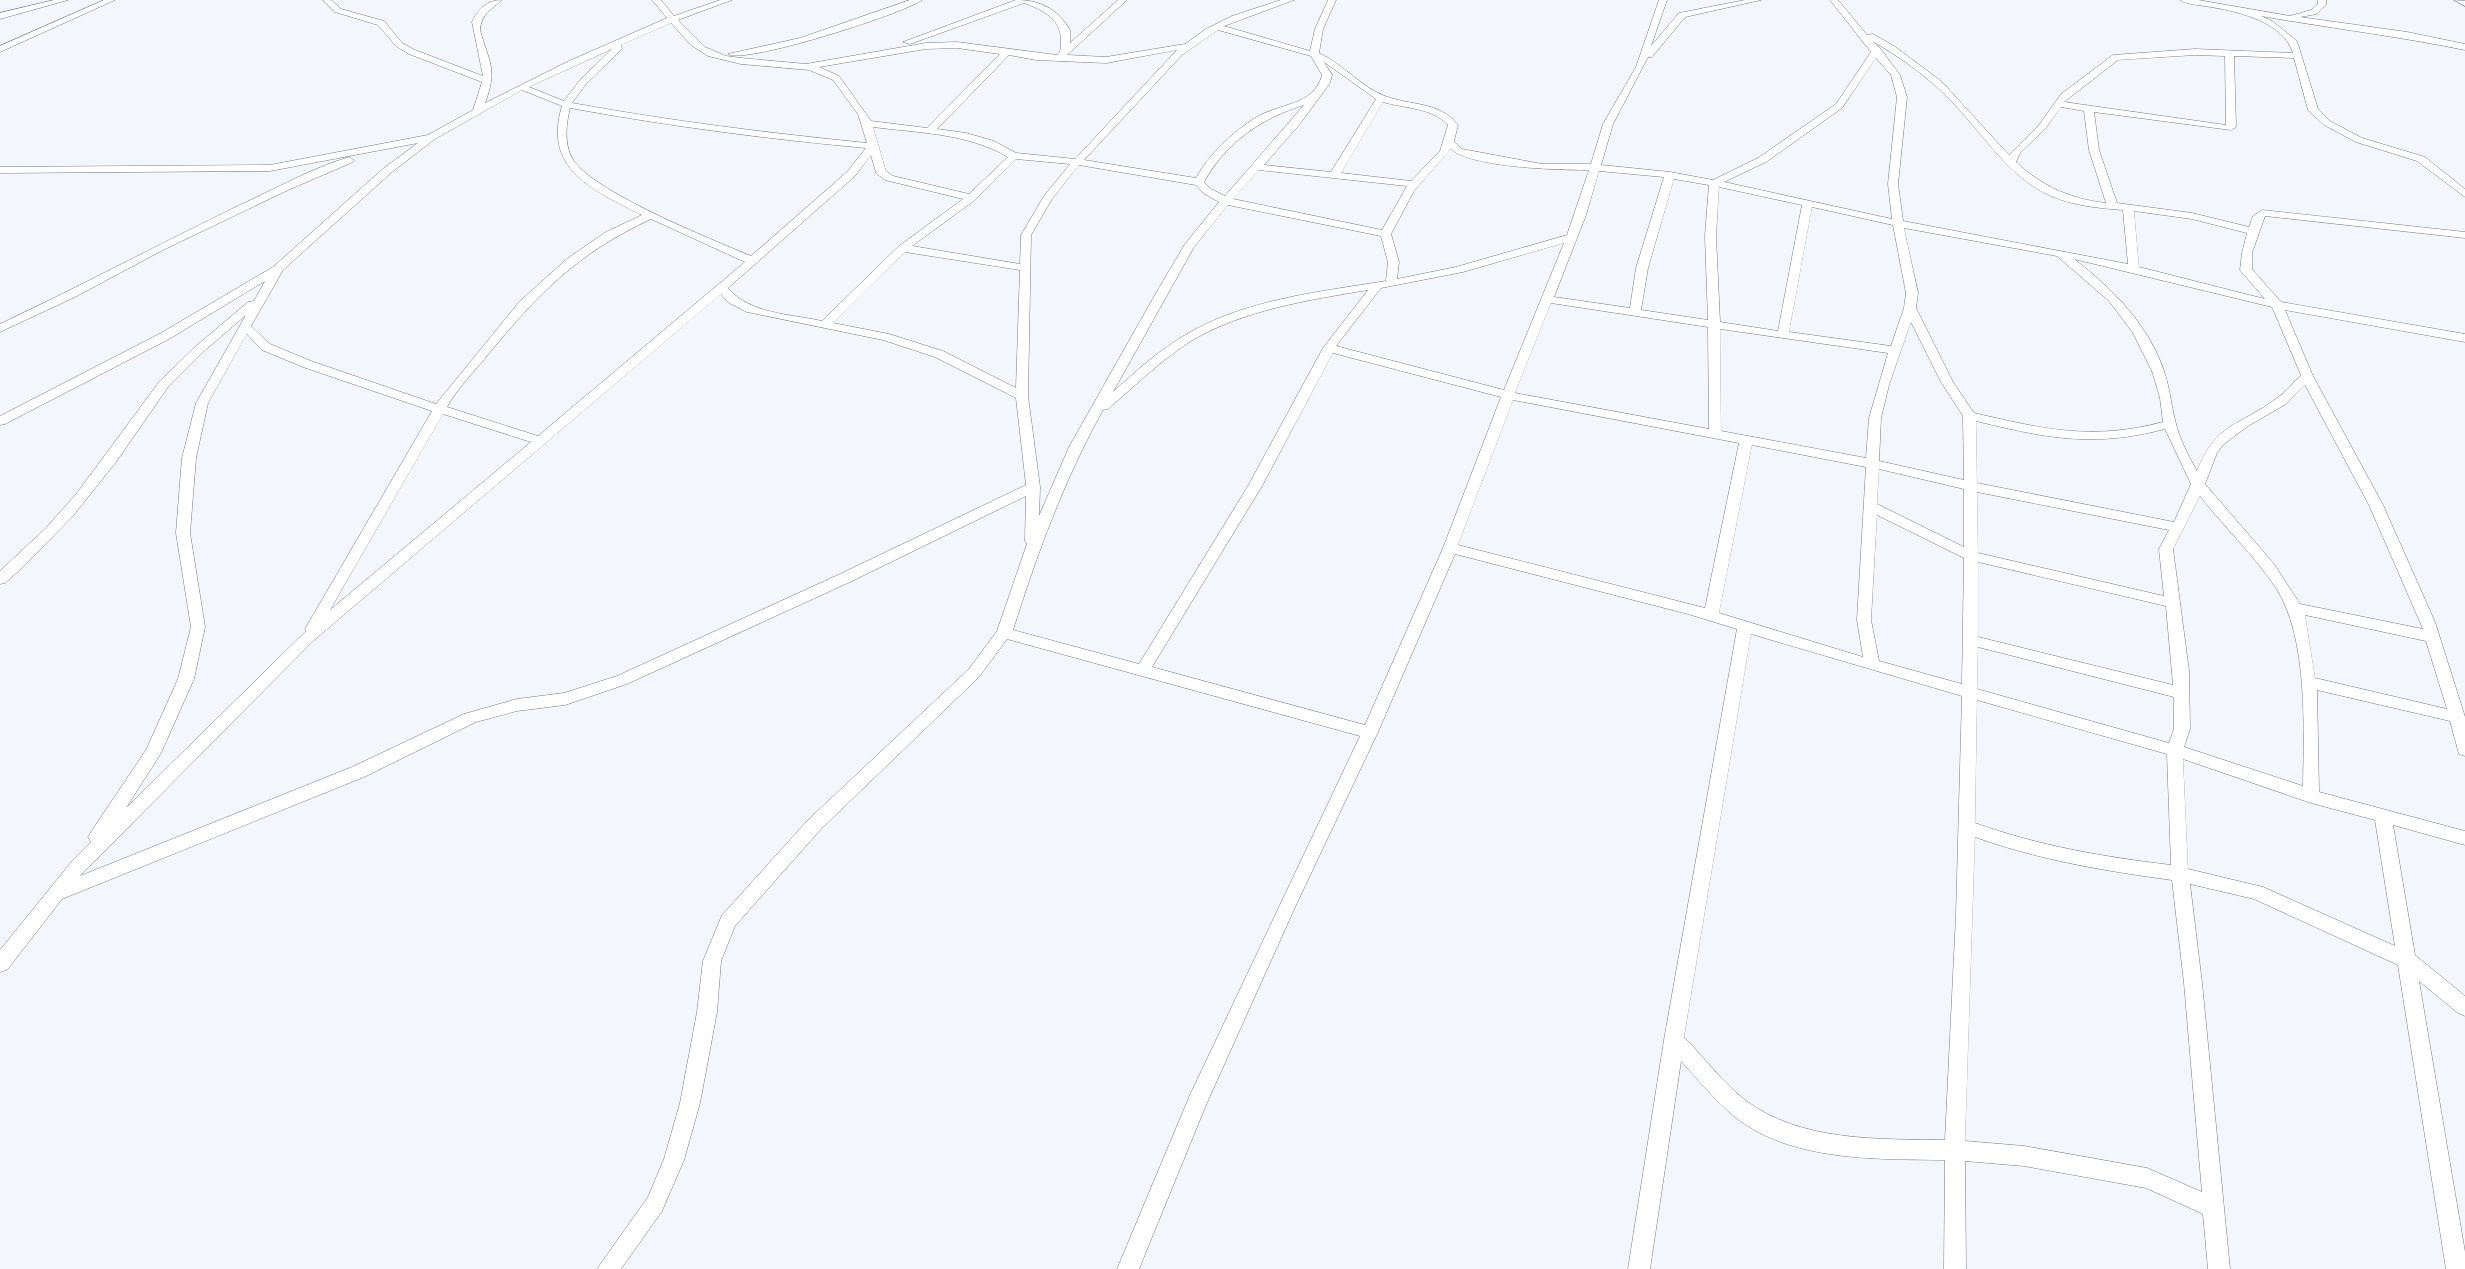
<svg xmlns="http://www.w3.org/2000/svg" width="2465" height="1269" font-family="'Public Sans',sans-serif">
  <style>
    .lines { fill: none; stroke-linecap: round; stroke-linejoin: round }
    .minor-casing { stroke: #747983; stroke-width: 1 }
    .minor { fill: #fff; fill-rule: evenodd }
  </style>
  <rect width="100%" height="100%" fill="#f3f7fd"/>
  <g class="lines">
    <defs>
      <g id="minor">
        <polygon points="54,0 68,0 0,19 0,13"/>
        <polygon points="104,0 115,0 0,52 0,46"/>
        <path d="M 323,0 L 331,0 L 341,9 L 384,21 L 402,43 L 415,50 L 483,76 L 472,22 C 478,9 487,0 502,0 C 492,9 481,14 480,30 C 489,62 498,69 485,103 L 569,61 L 667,18 L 652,0 L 661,0 L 674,16 L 720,0 L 732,0 L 678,20 L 705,47 L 726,56 L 741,58 L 806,64 L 926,43 L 957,42 L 1057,55 C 1061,51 1061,48 1061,42 C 1062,19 1043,10 1024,3 L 910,44 L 903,42 L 1016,0 C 1040,0 1058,9 1070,30 L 1070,43 L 1118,0 L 1127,0 L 1067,55 L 1106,57 L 1185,44 L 1206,29 L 1232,16 L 1281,0 L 1294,0 L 1224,26 L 1310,51 L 1315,29 L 1328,0 L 1336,0 L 1323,29 L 1319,53 C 1343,64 1361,87 1385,96 C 1411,106 1439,101 1458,125 L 1454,141 L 1462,149 L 1542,164 L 1591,164 L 1603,124 L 1636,67 L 1659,0 L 1667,0 L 1651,46 L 1679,13 L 1745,0 L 1761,0 L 1685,17 L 1652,57 L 1648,57 L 1613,124 L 1601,165 L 1670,172 L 1713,180 L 1758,158 L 1836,104 L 1871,52 L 1830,0 L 1838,0 L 1867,35 L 1873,34 L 1894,46 L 1941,81 L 2009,155 L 2039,125 L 2061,94 L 2113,55 L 2195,49 L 2293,53 C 2283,22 2240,12 2211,7 C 2201,5 2188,5 2180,0 L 2198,0 L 2290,16 L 2311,10 L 2318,4 L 2318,0 L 2326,0 L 2326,5 L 2317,14 L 2300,17 L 2407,32 L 2465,44 L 2465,50 C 2397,36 2329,28 2261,16 L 2272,21 L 2297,41 L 2318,109 L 2330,121 L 2362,138 L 2425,157 L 2465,189 L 2465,197 L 2417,161 L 2356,142 L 2324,125 L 2308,110 L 2294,58 L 2234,56 L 2236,127 L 2231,130 L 2094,112 L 2099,150 L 2117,203 L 2192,213 L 2249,227 L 2253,216 L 2262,210 L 2465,232 L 2465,238 L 2265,216 L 2252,253 L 2252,269 L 2281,302 L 2465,334 L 2465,342 L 2285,310 L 2313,376 L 2383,505 L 2435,622 L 2465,717 L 2465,756 L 2459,754 L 2450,721 L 2317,690 L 2319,792 L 2465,831 L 2465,845 L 2393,825 L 2415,955 L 2465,996 L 2465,1016 L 2458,1013 L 2419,981 L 2465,1252 L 2465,1269 L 2446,1269 L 2398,965 L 2254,899 L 2190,884 L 2202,983 L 2230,1269 L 2208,1269 L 2203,1214 L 2146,1188 L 2024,1166 L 1965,1161 L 1966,1269 L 1944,1269 L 1945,1160 C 1874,1159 1784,1162 1728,1111 C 1711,1096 1696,1077 1681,1061 L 1650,1269 L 1628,1269 L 1664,1040 L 1737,629 L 1688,614 L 1455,554 L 1378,732 L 1296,905 L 1206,1105 L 1139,1269 L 1117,1269 L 1190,1095 L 1360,736 L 1007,639 L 979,677 L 821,829 L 735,926 L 721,961 L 717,1012 L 700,1103 L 684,1160 L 662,1211 L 621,1269 L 597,1269 L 648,1197 L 664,1159 L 680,1103 L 697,1012 L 703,961 L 722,915 L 809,819 L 969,669 L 997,631 L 1027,544 L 1025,541 L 1026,496 L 850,582 L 627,684 L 565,705 L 517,711 L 476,722 L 364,777 L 62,899 L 7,970 L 0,972 L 0,950 L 73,860 L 91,842 L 88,837 L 91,832 L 146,750 L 178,679 L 191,627 L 176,533 L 182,458 L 196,403 L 246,315 L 204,351 L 168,387 L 116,462 L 72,517 L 23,567 L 5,583 L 0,584 L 0,571 L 46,528 L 77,493 L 159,382 L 196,346 L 248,302 L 254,301 L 265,281 L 169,339 L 5,424 L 0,425 L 0,416 L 161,333 L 273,267 L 384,168 L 418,143 L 270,171 L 0,173 L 0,167 L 270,165 L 428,135 L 473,110 L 482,82 L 409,54 L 396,46 L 378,25 L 335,12 ZM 671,23 L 691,45 L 708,56 L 741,64 L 809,70 L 833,80 L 858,114 L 867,143 C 768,133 670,121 572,103 L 586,84 L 622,49 L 621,45 ZM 1218,30 L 1311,56 L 1322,75 C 1314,106 1279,103 1255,118 C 1232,133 1209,154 1196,178 L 1084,160 L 1182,55 ZM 1872,41 C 1902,58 1931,79 1955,105 C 1985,137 2010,178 2051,196 C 2074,206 2099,208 2123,210 L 2128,264 L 1903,221 L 1898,184 L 1907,97 L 1900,75 L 1880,48 ZM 957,48 L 1000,54 L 927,128 L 871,121 L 839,76 L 819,67 L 926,49 ZM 612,49 L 580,80 L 564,101 L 529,87 ZM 1177,50 L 1075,159 L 1016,153 L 994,141 L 966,133 L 937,129 L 1009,55 L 1036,60 L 1106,63 ZM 2195,55 L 2225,56 L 2226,125 L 2064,102 L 2118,60 ZM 1876,58 L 1891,75 L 1897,97 L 1888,184 L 1892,219 L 1724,182 L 1766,162 L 1842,108 ZM 1324,62 L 1376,99 L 1331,172 L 1264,165 L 1299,125 L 1330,83 L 1332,75 ZM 522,90 L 562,106 C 542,170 595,191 642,215 L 606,232 L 568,258 L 520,301 L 436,404 L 311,361 L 270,344 L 251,326 L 283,270 L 392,172 L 435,139 ZM 1383,102 C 1406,109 1431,107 1448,125 L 1440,151 L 1411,181 L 1341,173 ZM 1304,105 L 1225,196 L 1211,189 L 1204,182 C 1226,142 1262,118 1304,105 ZM 2061,107 L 2084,111 L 2089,150 L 2106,203 C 2071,199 2043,187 2016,162 L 2020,153 L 2045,129 ZM 570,108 C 669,126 767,139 866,148 L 847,172 L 751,256 C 713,240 590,191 572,158 C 564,143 566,124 570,108 ZM 873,127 C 919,133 967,133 1008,157 L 969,194 L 893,176 L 886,171 ZM 1451,149 C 1471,168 1561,170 1589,170 L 1567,235 L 1456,267 L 1397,279 L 1399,262 L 1391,234 L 1414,191 ZM 871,155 L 876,173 L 885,180 L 963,199 L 899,246 L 822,321 C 790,314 750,314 728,288 L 855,176 ZM 1016,159 L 1070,164 L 1044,196 L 1021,235 L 1020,264 L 912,246 L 975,200 ZM 1079,165 L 1196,185 L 1203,193 L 1219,202 L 1185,244 L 1156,293 L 1069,447 L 1039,516 L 1040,487 L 1028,396 L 1031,235 L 1052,199 ZM 1259,170 L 1407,186 L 1382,230 L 1233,199 ZM 1599,171 L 1664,177 L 1636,268 L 1630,308 L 1554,297 L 1586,215 ZM 1674,179 L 1709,185 L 1705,236 L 1708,320 L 1641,310 L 1648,268 ZM 1719,187 L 1802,205 L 1778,331 L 1720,322 L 1716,236 ZM 1228,205 L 1381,236 L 1388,262 L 1386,281 C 1318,292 1241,300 1182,337 C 1157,352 1135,372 1113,392 L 1194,247 ZM 1812,207 L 1893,225 L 1906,293 L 1904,308 L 1891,346 L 1789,332 ZM 2134,211 L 2192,219 L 2247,233 L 2242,253 L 2240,270 L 2265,299 L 2139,267 ZM 651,219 L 745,262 L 538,436 L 447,407 C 457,389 473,373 486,357 C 538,294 576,254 651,219 ZM 1904,228 L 2057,256 L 2109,301 L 2133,333 L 2152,371 L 2160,398 L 2163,422 C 2092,441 2043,429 1974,413 L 1953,382 L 1916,308 L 1918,293 ZM 1564,243 L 1504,390 L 1336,346 L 1381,288 L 1463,272 ZM 905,252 L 1020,270 L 1016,388 L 943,351 L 889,334 L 833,323 ZM 2074,259 L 2272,307 L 2301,375 C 2293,383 2286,392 2277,398 C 2239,427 2217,421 2197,471 C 2188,455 2179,438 2175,420 C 2171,404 2170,390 2165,374 C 2150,326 2113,289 2074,259 ZM 1368,290 L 1323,348 L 1248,486 L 1139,664 L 1013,630 C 1037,554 1064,480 1103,410 L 1108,409 C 1135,386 1161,360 1191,341 C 1243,310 1308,300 1368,290 ZM 721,294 L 729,303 L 747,312 L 883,340 L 935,357 L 1016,398 L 1026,485 L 840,574 L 617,676 L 564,693 L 517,699 L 464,714 L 352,767 L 80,876 L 312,642 ZM 1551,303 L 1708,327 L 1709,429 L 1515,393 ZM 1911,322 L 1941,382 L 1963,416 L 1964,480 L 1879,461 L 1881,418 L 1889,385 ZM 1720,329 L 1888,353 L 1869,418 L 1866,458 L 1721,431 ZM 247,334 L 262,350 L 303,367 L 432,411 L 305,629 L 306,631 L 126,808 L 161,753 L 194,679 L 205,627 L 190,533 L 196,458 L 208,403 ZM 1333,353 L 1501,397 L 1443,548 L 1365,725 L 1152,667 L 1262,486 ZM 2305,385 L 2369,505 L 2423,629 L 2300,604 L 2274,564 L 2205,484 L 2217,453 L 2224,444 L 2248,426 L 2286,404 ZM 1513,400 L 1739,443 L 1705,608 L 1458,545 ZM 443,414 L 531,442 L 330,610 ZM 1976,421 C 2046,438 2093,448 2165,429 L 2191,484 L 2174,522 L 1977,483 ZM 1752,445 L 1866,467 L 1857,620 L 1863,657 L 1719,613 ZM 1879,469 L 1964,489 L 1964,547 L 1877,504 ZM 1977,492 L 2169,530 L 2159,549 L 2164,596 L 1978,553 ZM 2200,496 C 2224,527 2254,555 2276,588 C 2308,637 2304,729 2303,786 L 2184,747 L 2190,729 L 2189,671 L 2173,549 ZM 1877,515 L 1964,558 L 1962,684 L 1879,661 L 1871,620 ZM 1978,562 L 2166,606 L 2173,685 L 1978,637 ZM 2305,615 L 2426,641 L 2447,709 L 2315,678 ZM 1751,634 L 1962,696 L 1956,915 L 1945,1140 C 1878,1139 1801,1142 1745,1100 C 1723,1083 1704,1057 1684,1037 ZM 1978,647 L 2174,697 L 2174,729 L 2169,743 L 1977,689 ZM 1977,700 L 2167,754 L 2171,865 C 2104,857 2039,846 1975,823 ZM 2183,759 L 2311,803 L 2375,820 L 2395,946 L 2263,887 L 2188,869 ZM 1975,837 C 2039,860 2105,871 2172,880 L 2184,983 L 2202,1192 L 2147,1168 L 2024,1146 L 1965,1141 Z"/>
        <path d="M 910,0 L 922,0 C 903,14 743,65 728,54 L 800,38 Z"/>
        <polygon points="2454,0 2465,1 2465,6"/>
        <path d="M 349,157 L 354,160 L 353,162 L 286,191 L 163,250 L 75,297 L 0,332 L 0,324 C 81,286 159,244 240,205 C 275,189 312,168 349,157 Z"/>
      </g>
    </defs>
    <use href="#minor" class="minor-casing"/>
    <use href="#minor" class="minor"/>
  </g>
</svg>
